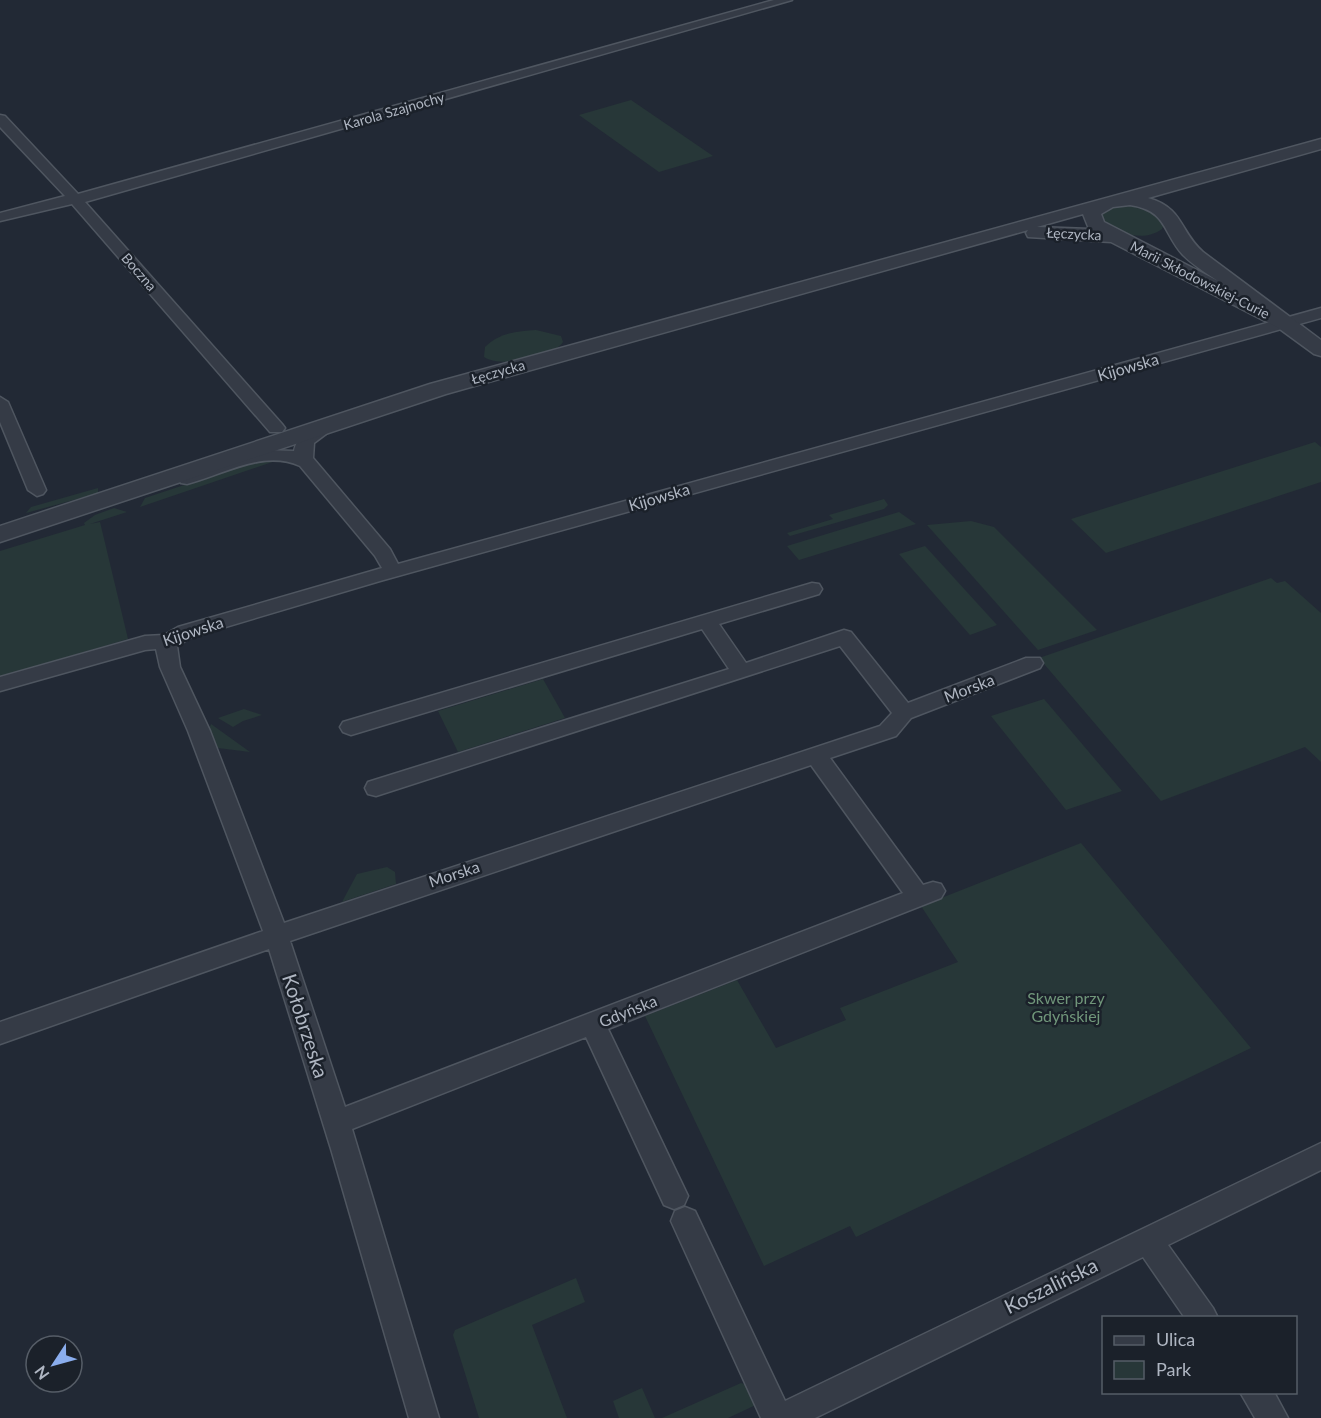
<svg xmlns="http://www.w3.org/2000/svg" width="1321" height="1418" font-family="Lato,sans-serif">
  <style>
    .green { fill: #273738 }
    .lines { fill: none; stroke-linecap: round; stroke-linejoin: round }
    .minor-casing { stroke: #4f5660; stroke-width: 3 }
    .tertiary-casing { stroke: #4f5660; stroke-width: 3 }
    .minor { fill: #353b46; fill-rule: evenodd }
    .tertiary { fill: #353b46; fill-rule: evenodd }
    .labels { text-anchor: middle; stroke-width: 5; stroke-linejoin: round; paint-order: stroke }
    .far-street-label { font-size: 14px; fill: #afb6c2; stroke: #1b212a }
    .street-label { font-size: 16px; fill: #afb6c2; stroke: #1b212a }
    .park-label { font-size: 16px; fill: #70967a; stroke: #1b212a }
    .near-street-label { font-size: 20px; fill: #afb6c2; stroke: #1b212a }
  </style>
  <rect width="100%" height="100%" fill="#222935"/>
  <g class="green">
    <polygon points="631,100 713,156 659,172 579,115"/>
    <path d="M 1132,206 L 1158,215 L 1164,224 L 1162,229 C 1142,243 1121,233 1103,222 L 1102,213 L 1113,207 Z"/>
    <path d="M 536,330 L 561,336 L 563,342 C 551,359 501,368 484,357 L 485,347 C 499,333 517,331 536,330 Z"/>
    <polygon points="1315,442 1321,447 1321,482 1106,553 1071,519"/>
    <polygon points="268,457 287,457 140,507 145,498"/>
    <polygon points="98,488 98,493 92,495 26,513 31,507"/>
    <polygon points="884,499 888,505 884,509 790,536 787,533 833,519 829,515"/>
    <polygon points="114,508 127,512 90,524 100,522 128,639 0,677 0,551 85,525 84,523 95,515"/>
    <polygon points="899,512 916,524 799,560 787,546"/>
    <polygon points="971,521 994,527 1097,630 1038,650 927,525"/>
    <polygon points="925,546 997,625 970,635 899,554"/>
    <polygon points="1271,578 1277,583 1285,581 1321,613 1321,762 1305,747 1161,801 1039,658"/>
    <polygon points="543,679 565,718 458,752 438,711"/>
    <polygon points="1044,699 1122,791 1066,810 991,716"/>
    <polygon points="244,709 262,715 243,721 233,727 218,718"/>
    <polygon points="211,724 250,752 218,748 209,729"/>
    <polygon points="1081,843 1251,1048 856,1237 850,1226 764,1266 645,1016 737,980 776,1048 846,1020 840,1008 958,962 921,906"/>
    <polygon points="387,867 395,872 396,884 342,902 357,874"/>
    <polygon points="576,1278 585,1302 532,1325 567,1418 479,1418 453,1335 455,1330"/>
    <polygon points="741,1383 752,1387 760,1403 728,1418 662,1418"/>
    <polygon points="642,1388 655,1418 619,1418 613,1401"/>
  </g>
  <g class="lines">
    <defs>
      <g id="minor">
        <polygon points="774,0 792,0 85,202 282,424 285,428 282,432 270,432 72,204 0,221 0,213 65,196 0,127 0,115 5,116 78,194"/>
        <path d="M 1321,308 L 1321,318 L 380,581 L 192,637 L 177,646 L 180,667 L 210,731 L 284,923 L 880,726 L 892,713 L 840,646 L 376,796 L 368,794 L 365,788 L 368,782 L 729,669 L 702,629 L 351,735 L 343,732 L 340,727 L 343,722 L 812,583 L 819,584 L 822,589 L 819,594 L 719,624 L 746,663 L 844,630 L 851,632 L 908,703 L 1026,658 L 1040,658 L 1043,663 L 1040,668 L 911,718 L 896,736 L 830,758 L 923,885 L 933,882 L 941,884 L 945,891 L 941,898 L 608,1029 L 688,1196 L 684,1205 L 674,1209 L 664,1205 L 586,1037 L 352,1129 L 439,1418 L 409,1418 L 331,1149 L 269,949 L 0,1044 L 0,1022 L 263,931 L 188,731 L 160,667 L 156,649 L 145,650 L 0,691 L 0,677 L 145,636 L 164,635 L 178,627 L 382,568 L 375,556 L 300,466 C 263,449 223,475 187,484 L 181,483 L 178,479 L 181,475 L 264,450 L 294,451 C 297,434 318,417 335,421 L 338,425 L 314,443 L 313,458 L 390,549 L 398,564 ZM 811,765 L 903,893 L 345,1107 L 290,941 Z"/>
        <polygon points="0,397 8,402 46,490 43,494 37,496 28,490 0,422"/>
        <polygon points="1321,1143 1321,1170 1168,1245 1213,1308 1218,1318 1185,1318 1143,1257 815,1418 761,1418 671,1221 675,1211 685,1207 695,1211 785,1401"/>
        <polygon points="1240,1392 1274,1392 1288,1418 1255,1418"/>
      </g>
      <path id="tertiary" d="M 1321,139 L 1321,149 L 1148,198 C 1184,208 1179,231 1203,252 L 1321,340 L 1321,356 L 1314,354 L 1277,327 L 1111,242 L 1028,237 L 1026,233 L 1028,230 L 446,394 L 0,542 L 0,526 L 430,384 ZM 1130,205 C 1168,211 1162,232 1183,255 C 1193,265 1206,273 1218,281 L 1104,222 L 1101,214 L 1113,207 ZM 1083,214 L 1089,229 L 1037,227 Z"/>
    </defs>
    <use href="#minor" class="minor-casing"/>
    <use href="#tertiary" class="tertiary-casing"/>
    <use href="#minor" class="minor"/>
    <use href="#tertiary" class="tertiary"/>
  </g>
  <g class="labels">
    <g class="far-street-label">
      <text transform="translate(394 111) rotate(-16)" y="5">Karola Szajnochy</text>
      <text transform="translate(1074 234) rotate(3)" y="5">Łęczycka</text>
      <text transform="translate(139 272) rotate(49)" y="5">Boczna</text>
      <text transform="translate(1200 280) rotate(27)" y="5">Marii Skłodowskiej-Curie</text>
      <text transform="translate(498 372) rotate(-16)" y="5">Łęczycka</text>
    </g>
    <g class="street-label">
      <text transform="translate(1128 367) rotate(-16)" y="6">Kijowska</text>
      <text transform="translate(659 497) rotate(-16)" y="6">Kijowska</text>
      <text transform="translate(193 631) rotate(-18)" y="6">Kijowska</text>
      <text transform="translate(969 688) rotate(-21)" y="6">Morska</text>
      <text transform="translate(454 874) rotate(-18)" y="6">Morska</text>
      <text transform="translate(628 1011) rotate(-22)" y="6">Gdyńska</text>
    </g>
    <g class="park-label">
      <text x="1066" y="1004">Skwer przy<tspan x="1066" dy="18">Gdyńskiej</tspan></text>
    </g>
    <g class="near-street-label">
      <text transform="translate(305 1026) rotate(72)" y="7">Kołobrzeska</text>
      <text transform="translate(1051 1286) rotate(-26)" y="7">Koszalińska</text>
    </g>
  </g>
  <rect x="1102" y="1316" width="195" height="78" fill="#1b212a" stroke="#565d67" stroke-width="1.5"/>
  <rect x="1114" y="1336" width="30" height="9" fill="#353b46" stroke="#565d67" stroke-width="1.5"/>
  <text x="1156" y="1346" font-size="18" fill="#afb6c2">Ulica</text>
  <rect x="1114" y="1361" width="30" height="18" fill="#273738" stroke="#565d67" stroke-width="1.5"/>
  <text x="1156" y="1376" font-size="18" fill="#afb6c2">Park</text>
  <g transform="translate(54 1364) rotate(234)"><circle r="28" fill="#1b212a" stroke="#565d67" stroke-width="1.5"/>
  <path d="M0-4.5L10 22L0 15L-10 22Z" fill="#8aaded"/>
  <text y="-9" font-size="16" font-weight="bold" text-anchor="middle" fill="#afb6c2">N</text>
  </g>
</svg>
